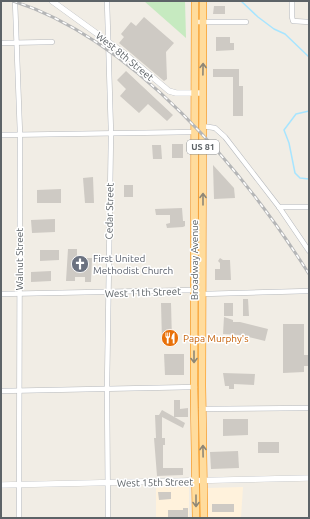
<svg xmlns="http://www.w3.org/2000/svg" width="310" height="519" font-family="Ubuntu,sans-serif">
  <style>
    .commercial { fill: #fff2dc }
    .green { fill: #c6eac0 }
    .lines { fill: none; stroke-linecap: round; stroke-linejoin: round }
    .stream { stroke: #a7e5ff; stroke-width: 1.5 }
    .building { fill: #cecac4 }
    .minor-casing { stroke: #b6b9bd; stroke-width: 5.5 }
    .tertiary-casing { stroke: #b6b9bd; stroke-width: 6 }
    .trunk-casing { stroke: #f68700; stroke-width: 8 }
    .minor { stroke: #fff; stroke-width: 4.5 }
    .tertiary { stroke: #fff; stroke-width: 5.5 }
    .trunk { stroke: #ffdc9d; stroke-width: 7 }
    .rail-casing { stroke: #b5b6b7; stroke-width: 3 }
    .rail { stroke: #fff; stroke-width: 1.5; stroke-dasharray: 4.5; stroke-linecap: butt }
    .oneway { stroke: #8e8777 }
    .labels { text-anchor: middle; stroke-width: 3; stroke-linejoin: round; paint-order: stroke }
    .shield { fill: #fff; stroke: #8e9295; stroke-width: 1 }
    .shield-label { font-size: 9px; font-weight: bold; fill: #5d6367 }
    .street-label { font-size: 10px; fill: #5d6367; stroke: #fff }
    .worship-label { font-size: 10px; fill: #5b616d; stroke: #fff; text-anchor: start }
    .food-label { font-size: 10px; fill: #c56008; stroke: #fff; text-anchor: start }
  </style>
  <rect width="100%" height="100%" fill="#f1ede5"/>
  <g class="commercial">
    <polygon points="189,485 189,518 156,518 156,486"/>
    <polygon points="243,487 241,518 206,518 207,488"/>
  </g>
  <polygon class="green" points="144,1 185,1 186,38"/>
  <g class="lines">
    <g class="stream">
      <polyline points="241,1 258,17 274,29 285,34 309,57"/>
      <polyline points="309,111 296,114 284,130 289,143 295,173 300,178 309,179"/>
    </g>
  </g>
  <g class="building">
    <polygon points="214,6 225,6 225,14 213,14"/>
    <polygon points="144,17 174,43 166,52 167,79 164,81 119,43 124,37 121,34 131,22 136,26"/>
    <polygon points="216,37 230,37 230,43 234,43 234,50 216,51"/>
    <polygon points="213,69 239,69 239,86 243,86 243,116 233,116 233,77 213,77"/>
    <polygon points="126,71 173,115 167,121 148,104 139,113 120,96 126,89 117,80"/>
    <rect x="172" y="144" width="11" height="14"/>
    <polygon points="152,145 161,145 162,159 153,159"/>
    <polygon points="213,165 234,188 235,198 214,199"/>
    <polygon points="93,177 94,203 85,203 83,178"/>
    <rect x="124" y="185" width="9" height="12"/>
    <polygon points="61,189 61,203 37,203 37,190"/>
    <polygon points="182,208 183,221 185,221 185,226 183,227 167,228 166,224 170,223 170,215 156,215 155,209"/>
    <polygon points="55,219 55,232 32,233 31,220"/>
    <polygon points="68,249 77,249 77,258 92,258 91,282 85,282 85,277 75,277 75,281 66,281"/>
    <polygon points="40,250 59,250 59,260 40,261"/>
    <polygon points="220,258 223,260 230,260 231,280 215,280 215,269 220,269 220,263 218,261"/>
    <polygon points="51,271 51,281 31,282 31,272"/>
    <polygon points="243,299 248,299 249,316 243,316"/>
    <polygon points="161,303 171,303 172,341 162,341"/>
    <rect x="224" y="303" width="9" height="13"/>
    <polygon points="224,317 233,320 233,322 240,322 268,329 265,341 240,335 223,334"/>
    <polygon points="283,324 304,324 304,355 309,355 309,366 304,366 304,372 283,373"/>
    <polygon points="164,354 184,354 184,375 165,375"/>
    <polygon points="223,373 255,374 254,385 234,384 234,389 229,389 229,386 225,386"/>
    <polygon points="174,400 180,400 180,409 188,408 188,417 174,417"/>
    <polygon points="162,410 185,423 183,428 162,417 162,438 165,438 165,445 163,445 163,468 183,468 183,475 157,476 154,438 156,438 155,415 159,415"/>
    <polygon points="223,419 248,419 248,435 223,436"/>
    <rect x="258" y="442" width="21" height="11"/>
    <polygon points="238,451 239,468 211,469 210,452"/>
    <polygon points="158,492 171,492 171,499 159,500"/>
    <rect x="212" y="504" width="22" height="8"/>
    <polygon points="183,508 188,508 188,518 168,518 168,510 183,510"/>
  </g>
  <g class="lines">
    <defs>
      <g id="minor">
        <polyline points="15,1 20,134 19,518"/>
        <polyline points="107,1 111,133 107,388 108,518"/>
        <polyline points="292,1 292,17 293,21 309,22"/>
        <polyline points="195,22 246,22"/>
        <polyline points="1,43 52,42"/>
        <polyline points="202,126 215,128 225,137 279,207 309,251"/>
        <polyline points="1,135 194,132"/>
        <polyline points="279,207 309,207"/>
        <polyline points="1,294 194,290 203,294 309,291"/>
        <polyline points="1,391 195,387"/>
        <polyline points="201,409 309,408"/>
      </g>
      <g id="tertiary">
        <polyline points="52,1 125,54 169,91 176,93 202,93"/>
        <polyline points="1,485 309,478"/>
      </g>
      <g id="trunk">
        <polyline points="195,1 194,387 196,518"/>
        <polyline points="203,1 202,386 204,518"/>
      </g>
    </defs>
    <use href="#minor" class="minor-casing"/>
    <use href="#tertiary" class="tertiary-casing"/>
    <use href="#trunk" class="trunk-casing"/>
    <use href="#minor" class="minor"/>
    <use href="#tertiary" class="tertiary"/>
    <use href="#trunk" class="trunk"/>
    <defs>
      <path id="rail" d="M 13,1 C 133,39 244,171 309,274"/>
    </defs>
    <use href="#rail" class="rail-casing"/>
    <use href="#rail" class="rail"/>
  </g>
  <defs><path id="oneway-shaft" d="M-6 0H5M1.5-3L5.5 0L1.5 3" fill="none" stroke-width="1.6" stroke-linecap="round" stroke-linejoin="round"/></defs>
  <g class="oneway">
    <use href="#oneway-shaft" transform="translate(203 69) rotate(-89)"/>
    <use href="#oneway-shaft" transform="translate(203 199) rotate(-90)"/>
    <use href="#oneway-shaft" transform="translate(194 357) rotate(90)"/>
    <use href="#oneway-shaft" transform="translate(203 451) rotate(-91)"/>
    <use href="#oneway-shaft" transform="translate(196 501) rotate(90)"/>
  </g>
  <defs>
    <symbol id="church-disc" viewBox="-11 -11 22 22"><circle r="9.5" fill="#6b7280" stroke="#fff"/><path d="M-1.2-6h2.4v3.5h3.3v2.4h-3.3V6h-2.4V-.1h-3.3v-2.4h3.3Z" fill="#fff"/></symbol>
    <symbol id="restaurant-disc" viewBox="-11 -11 22 22"><circle r="9.5" fill="#e8710a" stroke="#fff"/><path d="M-5-6h1v4h1v-4h1v4h1v-4h1v5L-1.5 .5V6h-2V.5L-5-1ZM5-6V6H3V1.5H1.5Q1.5-4 5-6Z" fill="#fff"/></symbol>
  </defs>
  <g fill-rule="evenodd">
    <use href="#church-disc" x="70" y="254" width="20" height="20"/>
    <use href="#restaurant-disc" x="160" y="328" width="20" height="20"/>
  </g>
  <g class="labels">
    <rect class="shield" x="187" y="140" width="32" height="14" rx="3"/>
    <g class="shield-label">
      <text x="203" y="150">US 81</text>
    </g>
    <g class="street-label">
      <text transform="translate(125 56) rotate(39)" y="4">West 8th Street</text>
      <text transform="translate(109 211) rotate(-89)" y="4">Cedar Street</text>
      <text transform="translate(19 259) rotate(-90)" y="4">Walnut Street</text>
      <text transform="translate(194 260) rotate(-90)" y="4">Broadway Avenue</text>
      <text transform="translate(143 292) rotate(-2)" y="4">West 11th Street</text>
      <text transform="translate(155 482) rotate(-1)" y="4">West 15th Street</text>
    </g>
    <g class="worship-label">
      <text x="93" y="262">First United<tspan x="93" dy="12">Methodist Church</tspan></text>
    </g>
    <g class="food-label">
      <text x="183" y="342">Papa Murphy's</text>
    </g>
  </g>
  <rect width="310" height="519" fill="none" stroke="#5d6367" stroke-width="4"/>
</svg>
